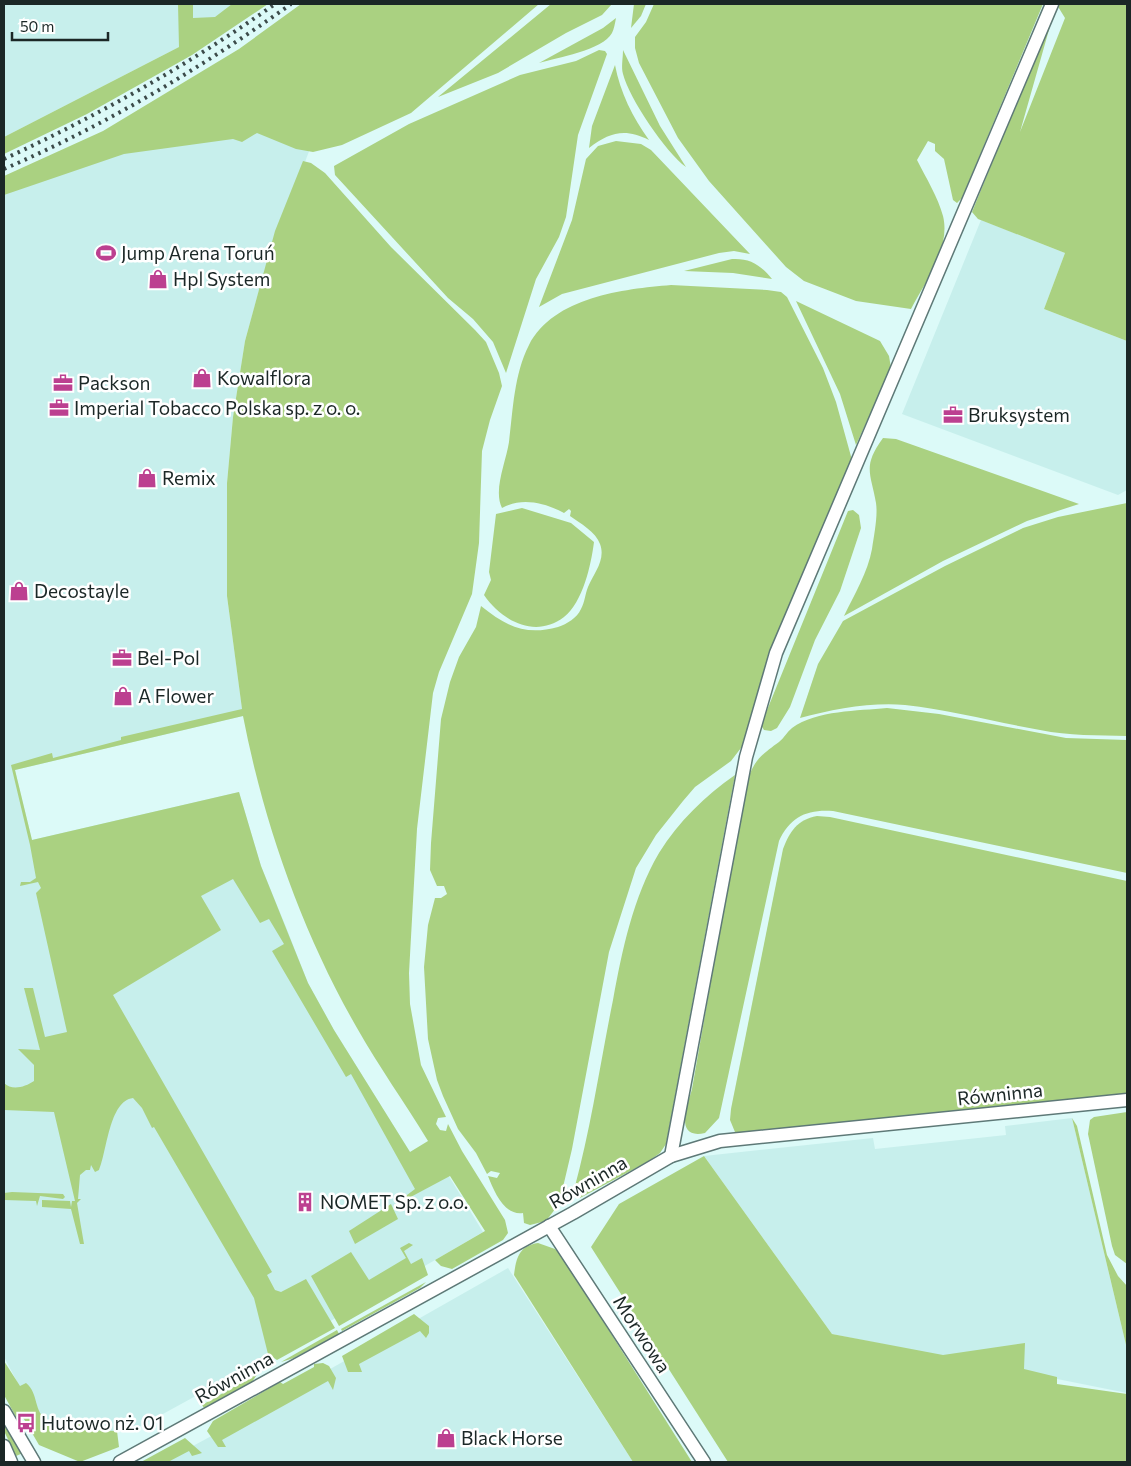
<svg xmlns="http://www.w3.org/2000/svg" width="1131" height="1466" font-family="Commissioner,sans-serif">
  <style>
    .built { fill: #c7efec }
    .green { fill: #aad181; fill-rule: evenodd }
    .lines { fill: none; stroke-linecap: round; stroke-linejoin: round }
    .minor-casing { stroke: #5e7977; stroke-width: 15 }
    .minor { stroke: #fff; stroke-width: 12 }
    .rail { stroke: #3c4b4a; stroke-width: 4; stroke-dasharray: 2.5 5; stroke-linecap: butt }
    .labels { text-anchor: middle; stroke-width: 5; stroke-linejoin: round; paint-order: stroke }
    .poi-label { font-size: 19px; fill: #1b2726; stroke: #fff; text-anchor: start }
    .street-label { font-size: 19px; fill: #1b2726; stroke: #fff }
  </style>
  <rect width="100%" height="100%" fill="#dcfaf8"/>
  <g class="built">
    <polygon points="4,4 242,4 179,47 4,137"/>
    <polygon points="166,103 311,146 265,269 245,341 233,417 227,483 227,596 243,716 15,770 32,840 239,792 261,866 286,927 308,983 334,1030 410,1152 428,1142 483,1232 298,1340 130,1432 42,1429 4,1357 4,183"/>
    <polygon points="981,220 1065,253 1044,309 1127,341 1127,490 1118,495 902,414"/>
    <polygon points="1072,1118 1127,1349 1127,1393 832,1334 704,1156 873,1138 875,1149 1006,1135 1005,1126"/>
    <polygon points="508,1268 633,1462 163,1462 219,1432"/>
  </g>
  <g class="green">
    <polygon points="178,4 193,4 193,18 215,17 232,4 268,4 192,55 87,114 4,154 4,137 179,47"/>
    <polygon points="301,4 539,4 411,113 342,145 313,152 296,149 257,133 242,142 233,139 124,154 4,195 4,176 103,131 239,49"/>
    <polygon points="551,4 612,4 602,15 566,33 498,73 438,97"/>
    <polygon points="634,4 646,4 641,16 631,28"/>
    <path d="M 654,4 L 1043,4 L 962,198 L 957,203 L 953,200 L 944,159 L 935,151 L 935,144 L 928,141 L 917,160 C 926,178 938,197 943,216 C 951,248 925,282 911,309 L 856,301 L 804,281 L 786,267 L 709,181 L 678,138 L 639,63 L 635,48 L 635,37 L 646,22 Z"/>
    <path d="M 1057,4 L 1127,4 L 1127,341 L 1044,309 L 1065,253 L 978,219 L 972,212 ZM 1057,5 L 1065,18 L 1020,132 L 1056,5 Z"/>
    <path d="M 616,18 C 615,23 614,29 612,33 C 603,50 556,58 539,63 L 603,28 Z"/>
    <polygon points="599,50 605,51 607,54 578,135 566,217 559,237 536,279 506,373 493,342 473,319 448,298 335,175 334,166 409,124 520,75 576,61"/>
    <path d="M 623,50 L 660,126 L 686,167 C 666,153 629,98 623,74 C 621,67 623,58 623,50 Z"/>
    <path d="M 615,65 C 620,92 633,118 649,140 C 625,128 610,132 589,148 L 592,126 Z"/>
    <polygon points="616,141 641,144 651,150 750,254 734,251 719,253 562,294 539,307 572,220 586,159 598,146"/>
    <path d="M 303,161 L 311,163 L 325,173 L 391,247 L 475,330 L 486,342 L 499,373 L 502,386 L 490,420 L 482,451 L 479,543 L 472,594 L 439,672 L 433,693 L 417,829 L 409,973 L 410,1004 L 421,1065 L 446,1117 L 438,1118 L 436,1124 L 440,1130 L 446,1131 L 448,1124 L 462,1151 L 505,1220 L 508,1233 L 503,1240 L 452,1269 L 441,1266 L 435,1260 L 485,1231 L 450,1176 L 405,1200 L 403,1198 L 415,1189 L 351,1074 L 346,1077 L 272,951 L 284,944 L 269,919 L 260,923 L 233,879 L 201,896 L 221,930 L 113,995 L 272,1272 L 267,1275 L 275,1290 L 281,1292 L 306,1279 L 335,1328 L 277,1360 L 268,1354 L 254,1298 L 154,1127 L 152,1128 L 142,1108 L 133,1098 C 109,1101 107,1152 99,1170 L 95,1172 L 91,1165 L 90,1170 L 86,1170 L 80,1175 L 78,1199 L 81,1199 L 77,1203 L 84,1244 L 80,1244 L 71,1209 L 42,1207 L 42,1200 L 70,1201 L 71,1207 L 72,1201 L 75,1201 L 54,1112 L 4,1110 L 4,1083 C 12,1091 25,1087 34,1081 L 34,1065 L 18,1049 L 40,1050 L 24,988 L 33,988 L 45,1037 L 67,1032 L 36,893 L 41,888 L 38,882 L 20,886 L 21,882 L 30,882 L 36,878 L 30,845 L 11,765 L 52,753 L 53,758 L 121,740 L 121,737 L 242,709 L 227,596 L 227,483 L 233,417 L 245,341 L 275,231 ZM 243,716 C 264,824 302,932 357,1028 C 379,1067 405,1103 428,1141 L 410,1152 L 334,1030 L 308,983 L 261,866 L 239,792 L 32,840 L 15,770 Z"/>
    <path d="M 732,259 C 750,258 761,265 772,279 L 733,273 L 684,271 Z"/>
    <path d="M 671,285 L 767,290 L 781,292 L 787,297 L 823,368 L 836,402 L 852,460 L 744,744 L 731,761 L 695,787 L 683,801 L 656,835 L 636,868 L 609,952 L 572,1149 L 559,1204 L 546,1221 L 530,1225 L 524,1223 L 523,1213 C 504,1216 494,1191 488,1176 L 497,1178 L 500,1173 L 491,1171 L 487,1174 L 476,1153 L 458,1129 L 443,1096 L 437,1080 L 428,1039 L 424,967 L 428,925 L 435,898 L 441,898 L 447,894 L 444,886 L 437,886 L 430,870 L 431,843 L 441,719 L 450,682 L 459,657 L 476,627 L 481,606 C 506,626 525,636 558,627 C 567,624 577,618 581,609 C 585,602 585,594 588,587 C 594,573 606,560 600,544 C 596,532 580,523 570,516 L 571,511 L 569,509 L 564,513 C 545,503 522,497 502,508 C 493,490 506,462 509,442 C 513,410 514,374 529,345 C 554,297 623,289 671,285 Z"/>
    <polygon points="796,301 880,341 889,356 891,368 856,445 840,394"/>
    <path d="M 883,438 L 896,439 L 1079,504 L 1027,521 L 943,561 L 844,616 C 854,595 868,572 872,549 C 874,535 878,516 876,503 C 871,473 862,467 883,438 Z"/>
    <path d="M 1127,503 L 1127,736 C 1098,735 1069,736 1040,730 C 995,722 951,710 905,705 C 872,702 833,709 800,718 L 818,664 L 843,621 L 945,566 L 1023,528 L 1058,517 Z"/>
    <path d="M 522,508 L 571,523 L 594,542 C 591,565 583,602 564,617 C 535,639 502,621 484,595 L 491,580 L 489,572 L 496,514 Z"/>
    <polygon points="853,510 859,515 861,528 840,591 815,640 790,707 777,728 771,731 764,730 761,725 848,511"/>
    <path d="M 887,708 L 939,714 L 1066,738 L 1127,740 L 1127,873 L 833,811 C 807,809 790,817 779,841 L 719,1118 L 705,1133 C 673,1140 688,1104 692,1089 L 745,787 C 754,761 757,758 779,742 C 784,738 787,732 792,728 C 817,710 858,711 887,708 Z"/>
    <path d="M 735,775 L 666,1144 L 660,1153 L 649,1161 L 580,1198 L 574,1190 C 591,1128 600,1064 613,1000 C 622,951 633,897 659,853 C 679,821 705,796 735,775 Z"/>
    <path d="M 817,816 L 830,817 L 1127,881 L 1127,1098 L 743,1134 L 735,1132 L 730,1120 L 731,1109 L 783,849 C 790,831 797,820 817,816 Z"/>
    <polygon points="1127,1112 1127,1264 1115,1255 1112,1246 1088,1134 1090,1120 1094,1117"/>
    <polygon points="1072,1118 1077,1126 1107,1255 1118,1276 1127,1286 1127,1349"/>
    <polygon points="704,1156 832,1334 943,1355 1025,1343 1024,1369 1057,1377 1057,1384 1127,1394 1127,1462 728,1462 591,1247 619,1204"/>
    <polygon points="12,1192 63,1194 65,1197 63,1199 40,1196 37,1206 36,1201 4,1200 4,1193"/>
    <polygon points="391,1204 398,1219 355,1244 349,1231"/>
    <polygon points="409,1243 413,1245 404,1251 411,1264 422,1258 428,1275 339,1326 311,1276 351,1252 369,1280 406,1258 400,1248"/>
    <path d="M 538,1243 L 555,1249 L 562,1256 L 692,1462 L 633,1462 L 514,1275 C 516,1258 519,1246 538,1243 Z"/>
    <polygon points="426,1282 420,1288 342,1331 341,1329"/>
    <polygon points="414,1314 429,1326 429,1333 426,1338 420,1331 359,1364 362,1372 348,1372 342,1356"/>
    <polygon points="337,1330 339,1334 294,1358 281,1362"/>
    <path d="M 4,1361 L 20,1386 L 26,1383 C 39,1393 33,1412 48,1421 C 60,1428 71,1419 83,1425 L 83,1430 L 117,1431 L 119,1447 L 80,1462 L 39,1445 L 21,1414 L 16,1417 L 4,1395 Z"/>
    <polygon points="323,1363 329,1366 336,1378 333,1390 328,1381 222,1440 226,1447 218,1447 207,1431 213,1421 280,1382 283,1384 314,1367 314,1364"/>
    <polygon points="258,1373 252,1382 204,1408 202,1405"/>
    <polygon points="4,1420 23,1453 16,1456 4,1431"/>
    <polygon points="185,1438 202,1453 192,1456 189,1451 168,1462 141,1462"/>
  </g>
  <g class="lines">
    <defs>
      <g id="minor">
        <polyline points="671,1156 746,757 776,653 1052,4"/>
        <polyline points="549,1226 704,1462"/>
        <polyline points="4,1411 34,1462"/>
        <polyline points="4,1446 11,1462"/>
        <polyline points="120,1462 573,1213 671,1156 720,1141 1127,1100"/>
      </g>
    </defs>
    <use href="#minor" class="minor-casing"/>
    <use href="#minor" class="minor"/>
    <g class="rail">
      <path d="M 4,159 C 99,115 190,64 275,4"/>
      <path d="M 4,169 C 106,125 201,68 291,4"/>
    </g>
  </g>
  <defs>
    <symbol id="stadium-bare" viewBox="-9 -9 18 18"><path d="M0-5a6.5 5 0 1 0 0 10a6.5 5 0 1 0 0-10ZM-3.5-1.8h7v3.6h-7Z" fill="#bc4090" stroke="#fff" stroke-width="2.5" paint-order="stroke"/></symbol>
    <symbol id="shop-bare" viewBox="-9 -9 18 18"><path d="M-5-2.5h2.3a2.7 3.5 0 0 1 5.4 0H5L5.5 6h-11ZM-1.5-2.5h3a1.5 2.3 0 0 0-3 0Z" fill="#bc4090" stroke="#fff" stroke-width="2.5" paint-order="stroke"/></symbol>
    <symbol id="office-bare" viewBox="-9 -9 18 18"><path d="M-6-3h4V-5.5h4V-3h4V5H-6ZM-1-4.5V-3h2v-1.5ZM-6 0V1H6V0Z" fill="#bc4090" stroke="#fff" stroke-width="2.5" paint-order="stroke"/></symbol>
    <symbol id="building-bare" viewBox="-9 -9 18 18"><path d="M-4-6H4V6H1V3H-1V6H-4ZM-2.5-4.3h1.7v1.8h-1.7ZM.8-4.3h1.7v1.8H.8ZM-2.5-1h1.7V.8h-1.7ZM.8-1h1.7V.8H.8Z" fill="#bc4090" stroke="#fff" stroke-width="2.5" paint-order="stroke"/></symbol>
    <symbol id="bus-bare" viewBox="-9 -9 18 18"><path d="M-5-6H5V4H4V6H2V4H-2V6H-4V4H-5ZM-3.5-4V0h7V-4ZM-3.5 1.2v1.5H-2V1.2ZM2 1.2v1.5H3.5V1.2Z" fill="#bc4090" stroke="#fff" stroke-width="2.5" paint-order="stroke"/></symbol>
  </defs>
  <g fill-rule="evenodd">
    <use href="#stadium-bare" x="92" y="239" width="28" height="28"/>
    <use href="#shop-bare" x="144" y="265" width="28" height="28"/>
    <use href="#shop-bare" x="188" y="364" width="28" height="28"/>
    <use href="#office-bare" x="49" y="369" width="28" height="28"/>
    <use href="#office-bare" x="45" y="394" width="28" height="28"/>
    <use href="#office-bare" x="939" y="401" width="28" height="28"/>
    <use href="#shop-bare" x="133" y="464" width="28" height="28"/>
    <use href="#shop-bare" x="5" y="577" width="28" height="28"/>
    <use href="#office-bare" x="108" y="644" width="28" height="28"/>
    <use href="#shop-bare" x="109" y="682" width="28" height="28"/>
    <use href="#building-bare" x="291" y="1188" width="28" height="28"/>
    <use href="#bus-bare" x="12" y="1409" width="28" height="28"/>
    <use href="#shop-bare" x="432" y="1424" width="28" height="28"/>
  </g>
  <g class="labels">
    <g class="poi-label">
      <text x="121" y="260">Jump Arena Toruń</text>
      <text x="173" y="286">Hpl System</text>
      <text x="217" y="385">Kowalflora</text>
      <text x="78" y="390">Packson</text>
      <text x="74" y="415">Imperial Tobacco Polska sp. z o. o.</text>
      <text x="968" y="422">Bruksystem</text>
      <text x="162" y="485">Remix</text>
      <text x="34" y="598">Decostayle</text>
      <text x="137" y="665">Bel-Pol</text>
      <text x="138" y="703">A Flower</text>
      <text x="320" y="1209">NOMET Sp. z o.o.</text>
      <text x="41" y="1430">Hutowo nż. 01</text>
      <text x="461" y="1445">Black Horse</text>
    </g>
    <g class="street-label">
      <text transform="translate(1000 1094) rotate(-6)" y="7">Równinna</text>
      <text transform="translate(588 1182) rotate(-30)" y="7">Równinna</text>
      <text transform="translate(642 1334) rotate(57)" y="7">Morwowa</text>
      <text transform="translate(234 1377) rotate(-29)" y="7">Równinna</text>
    </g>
  </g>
  <rect width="1131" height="1466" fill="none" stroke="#1b2726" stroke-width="10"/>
  <path d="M12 32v8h96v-8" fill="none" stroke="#1b2726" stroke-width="2.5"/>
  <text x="20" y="32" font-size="15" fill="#1b2726" stroke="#ffffff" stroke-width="4" paint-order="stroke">50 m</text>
</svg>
